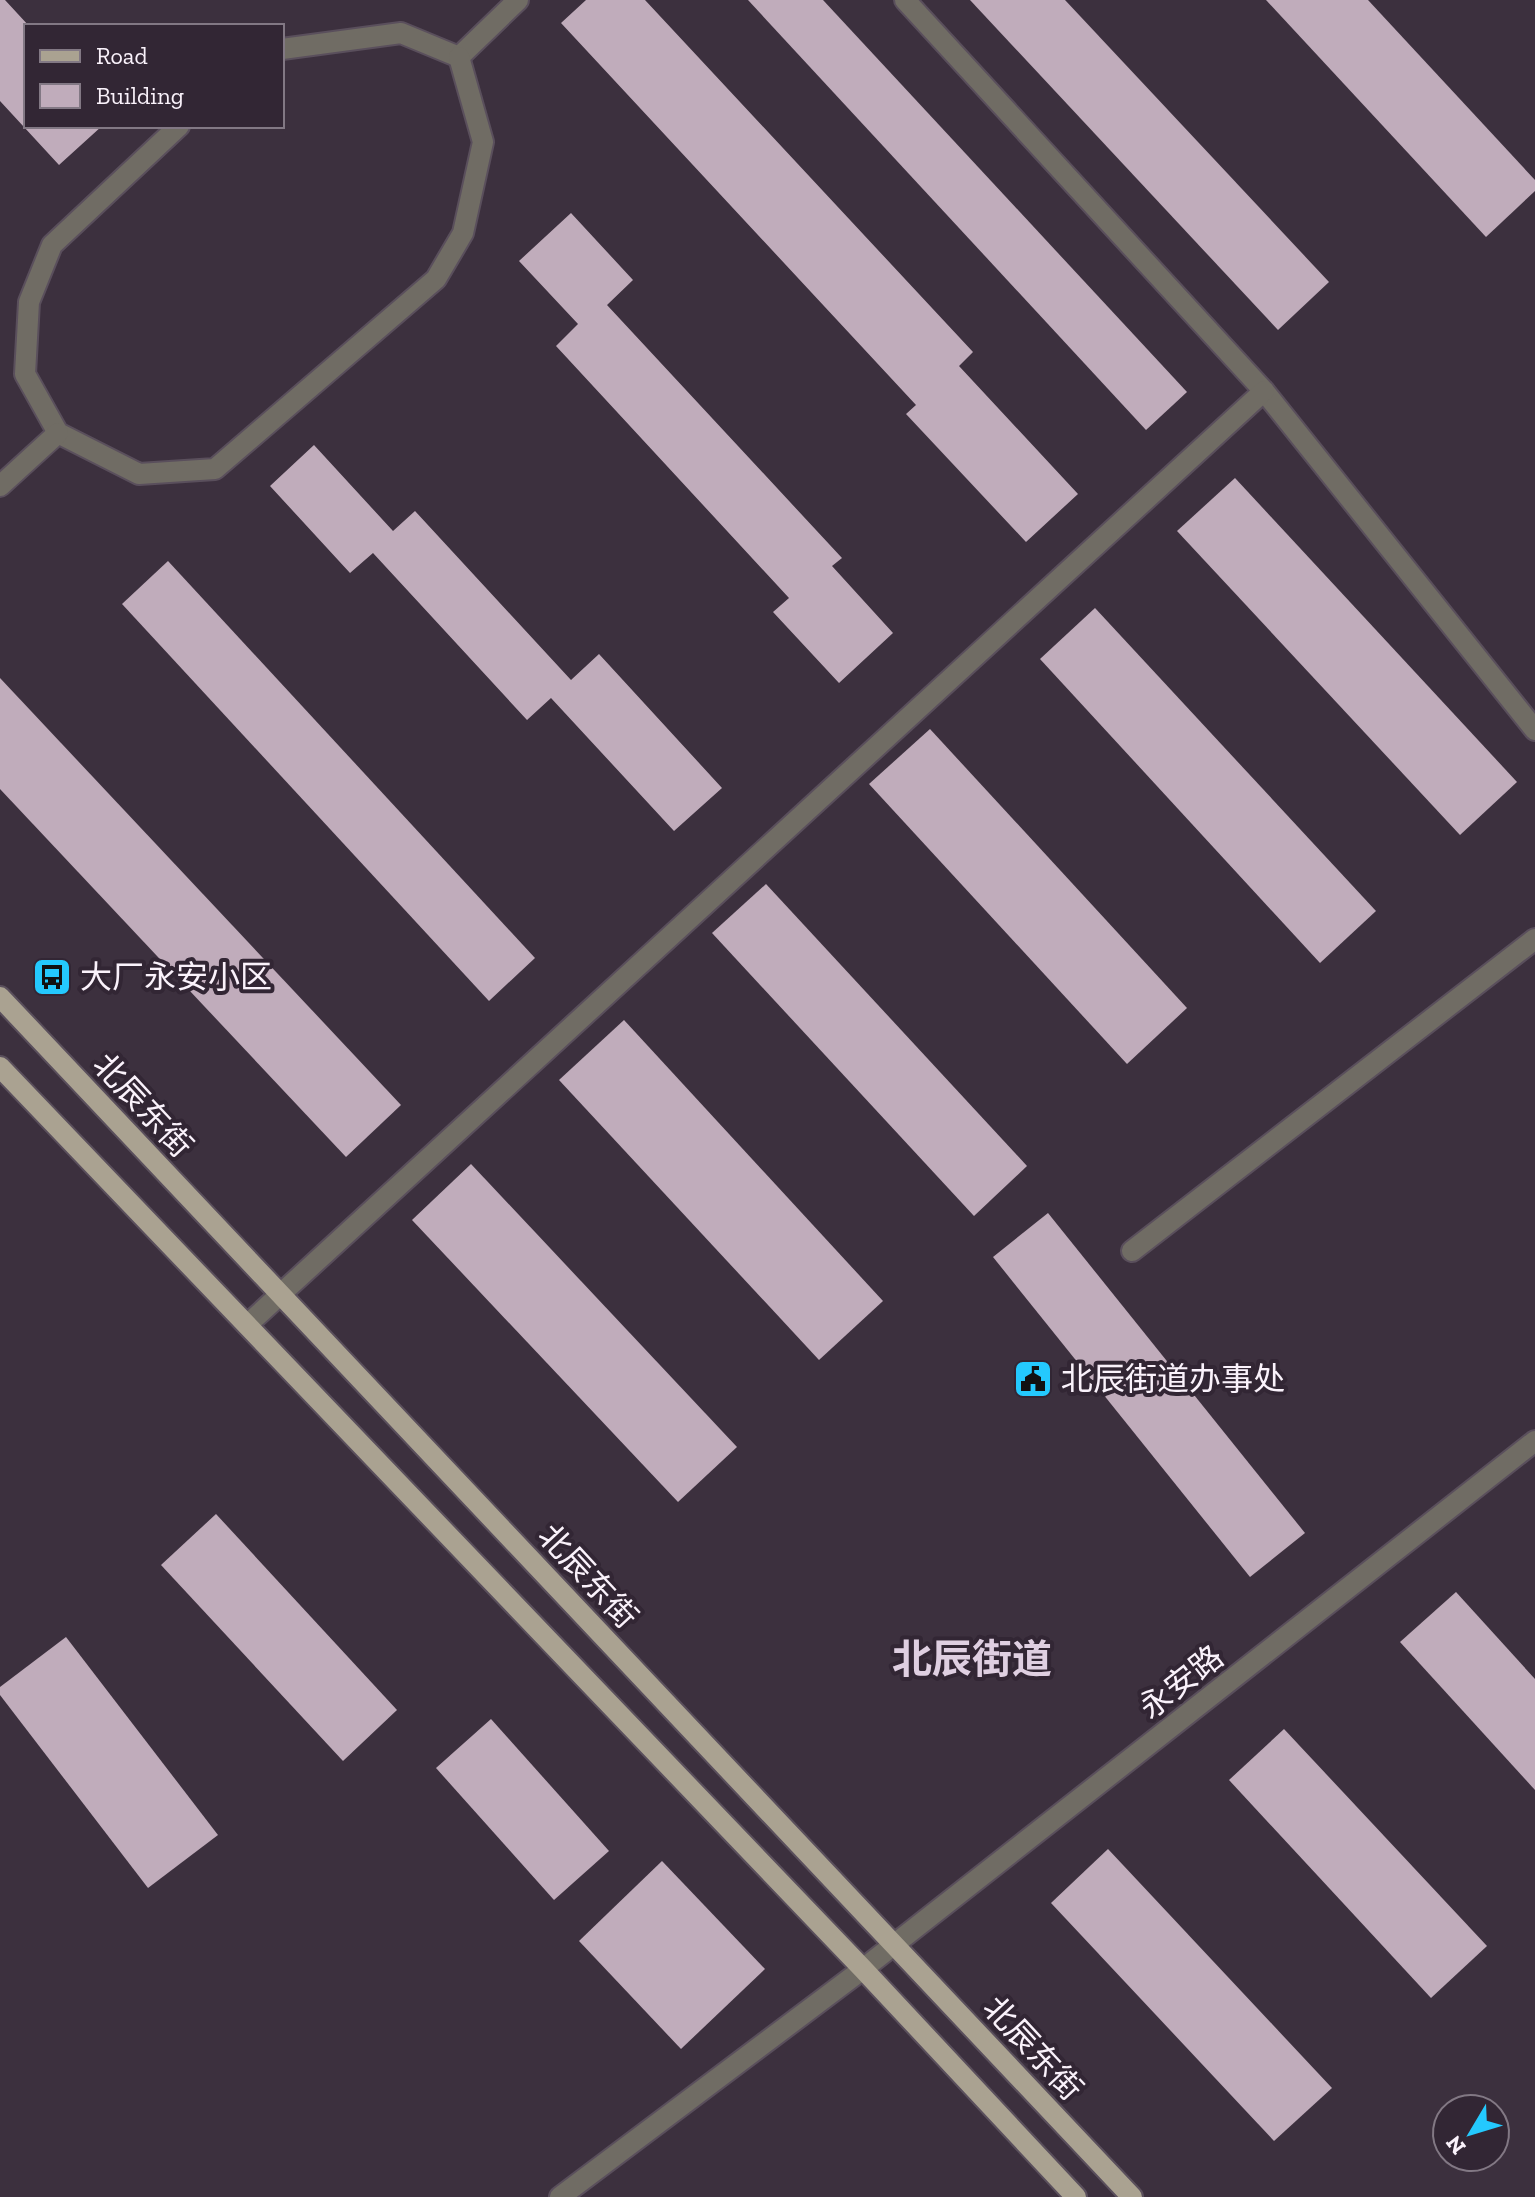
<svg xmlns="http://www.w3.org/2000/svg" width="1535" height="2197" font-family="'Zilla Slab','Noto Sans SC',serif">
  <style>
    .building { fill: #c0acbb }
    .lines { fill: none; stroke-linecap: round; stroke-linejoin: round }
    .minor-casing { stroke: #5a4f5c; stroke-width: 24 }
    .major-casing { stroke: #5a4f5c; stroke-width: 24 }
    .minor { stroke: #706c64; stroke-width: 20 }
    .major { stroke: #aaa291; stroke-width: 20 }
    .labels { text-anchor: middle; stroke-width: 8; stroke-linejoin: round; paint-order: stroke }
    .poi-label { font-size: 32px; fill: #faf2fb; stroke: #322634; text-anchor: start }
    .street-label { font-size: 32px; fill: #faf2fb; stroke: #322634 }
    .district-label { font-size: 40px; font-weight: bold; fill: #dfcfe1; stroke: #322634 }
  </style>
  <rect width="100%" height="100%" fill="#3c303e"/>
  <g class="building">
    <polygon points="0,0 5,0 29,26 26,26 26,126 102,126 59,165 0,101"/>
    <polygon points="586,0 645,0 973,352 959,366 1078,494 1026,542 906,414 916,405 561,23"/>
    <polygon points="748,0 823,0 1187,392 1146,430"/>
    <polygon points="970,0 1065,0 1329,282 1278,330"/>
    <polygon points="1266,0 1368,0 1535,180 1535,191 1486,237"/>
    <polygon points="571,213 633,280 607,305 842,558 832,566 893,633 839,683 773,612 789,598 556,346 578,324 519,261"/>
    <polygon points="314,445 393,531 415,511 571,680 599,654 722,788 674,831 551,698 527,720 373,553 350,573 270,486"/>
    <polygon points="1235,478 1517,782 1460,835 1177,531"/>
    <polygon points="168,561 535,958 489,1001 122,604"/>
    <polygon points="1095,608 1376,911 1320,963 1040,659"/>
    <polygon points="0,678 401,1105 346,1157 0,789"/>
    <polygon points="930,729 1187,1008 1127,1064 869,784"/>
    <polygon points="766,884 1027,1166 974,1216 712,933"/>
    <polygon points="624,1020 883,1301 819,1360 559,1080"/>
    <polygon points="471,1164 737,1447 678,1502 412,1220"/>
    <polygon points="1048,1213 1305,1533 1250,1577 993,1257"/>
    <polygon points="216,1514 397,1710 343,1761 161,1565"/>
    <polygon points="1456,1592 1535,1679 1535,1790 1400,1642"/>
    <polygon points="66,1637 218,1835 148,1888 0,1695 0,1687"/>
    <polygon points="491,1719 609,1851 554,1900 436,1768"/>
    <polygon points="1284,1729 1487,1946 1431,1998 1229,1780"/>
    <polygon points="1108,1849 1332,2088 1274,2141 1051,1903"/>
    <polygon points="662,1861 765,1969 681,2049 579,1941"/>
  </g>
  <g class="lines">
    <defs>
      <g id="minor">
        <polyline points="905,0 1264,391 1535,730"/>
        <polyline points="282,49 401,33 459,57"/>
        <polyline points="459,57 518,0"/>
        <polyline points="179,126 52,245 29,302 25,374 58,433 139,474 215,469 436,279 463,233 483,142 459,57"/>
        <polyline points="0,486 58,433"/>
        <polyline points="1132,1251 1535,939"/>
        <polyline points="247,1325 1264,391"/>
        <polyline points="560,2197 863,1969 1535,1441"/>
      </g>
      <g id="major">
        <polyline points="0,997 1132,2197"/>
        <polyline points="0,1067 863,1969 1076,2197"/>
      </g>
    </defs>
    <use href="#minor" class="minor-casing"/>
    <use href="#major" class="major-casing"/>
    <use href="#minor" class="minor"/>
    <use href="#major" class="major"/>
  </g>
  <defs>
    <symbol id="bus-square" viewBox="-11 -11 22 22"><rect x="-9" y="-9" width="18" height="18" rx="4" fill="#24c9fe" stroke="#322634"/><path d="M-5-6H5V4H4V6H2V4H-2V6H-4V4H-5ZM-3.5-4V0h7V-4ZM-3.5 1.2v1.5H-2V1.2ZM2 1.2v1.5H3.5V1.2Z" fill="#111"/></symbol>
    <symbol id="civic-square" viewBox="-11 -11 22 22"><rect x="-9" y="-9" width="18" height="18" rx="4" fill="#24c9fe" stroke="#322634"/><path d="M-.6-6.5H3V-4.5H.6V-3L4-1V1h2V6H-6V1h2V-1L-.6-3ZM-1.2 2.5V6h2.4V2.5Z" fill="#111"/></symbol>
  </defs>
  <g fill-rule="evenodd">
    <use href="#bus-square" x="30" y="955" width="44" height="44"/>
    <use href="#civic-square" x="1011" y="1357" width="44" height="44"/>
  </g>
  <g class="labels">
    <g class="poi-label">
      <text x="80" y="988">大厂永安小区</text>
      <text x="1061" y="1390">北辰街道办事处</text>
    </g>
    <g class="street-label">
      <text transform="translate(143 1105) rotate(47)" y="11">北辰东街</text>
      <text transform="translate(588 1576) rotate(47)" y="11">北辰东街</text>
      <text transform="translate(1181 1682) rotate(-38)" y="11">永安路</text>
      <text transform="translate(1033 2048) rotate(47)" y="11">北辰东街</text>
    </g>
    <g class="district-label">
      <text x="972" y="1673">北辰街道</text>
    </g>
  </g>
  <rect x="24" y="24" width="260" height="104" fill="#322634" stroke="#827884" stroke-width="2"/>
  <rect x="40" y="50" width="40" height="12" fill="#aaa291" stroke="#827884" stroke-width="2"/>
  <text x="96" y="64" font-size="24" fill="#faf2fb">Road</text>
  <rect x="40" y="84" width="40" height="24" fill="#c0acbb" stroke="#827884" stroke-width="2"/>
  <text x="96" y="104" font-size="24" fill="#faf2fb">Building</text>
  <g transform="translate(1471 2133) rotate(232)"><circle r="38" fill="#322634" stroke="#827884" stroke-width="2"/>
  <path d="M0-6L14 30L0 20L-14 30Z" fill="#24c9fe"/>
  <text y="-12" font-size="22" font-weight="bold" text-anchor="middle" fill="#faf2fb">N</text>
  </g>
</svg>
